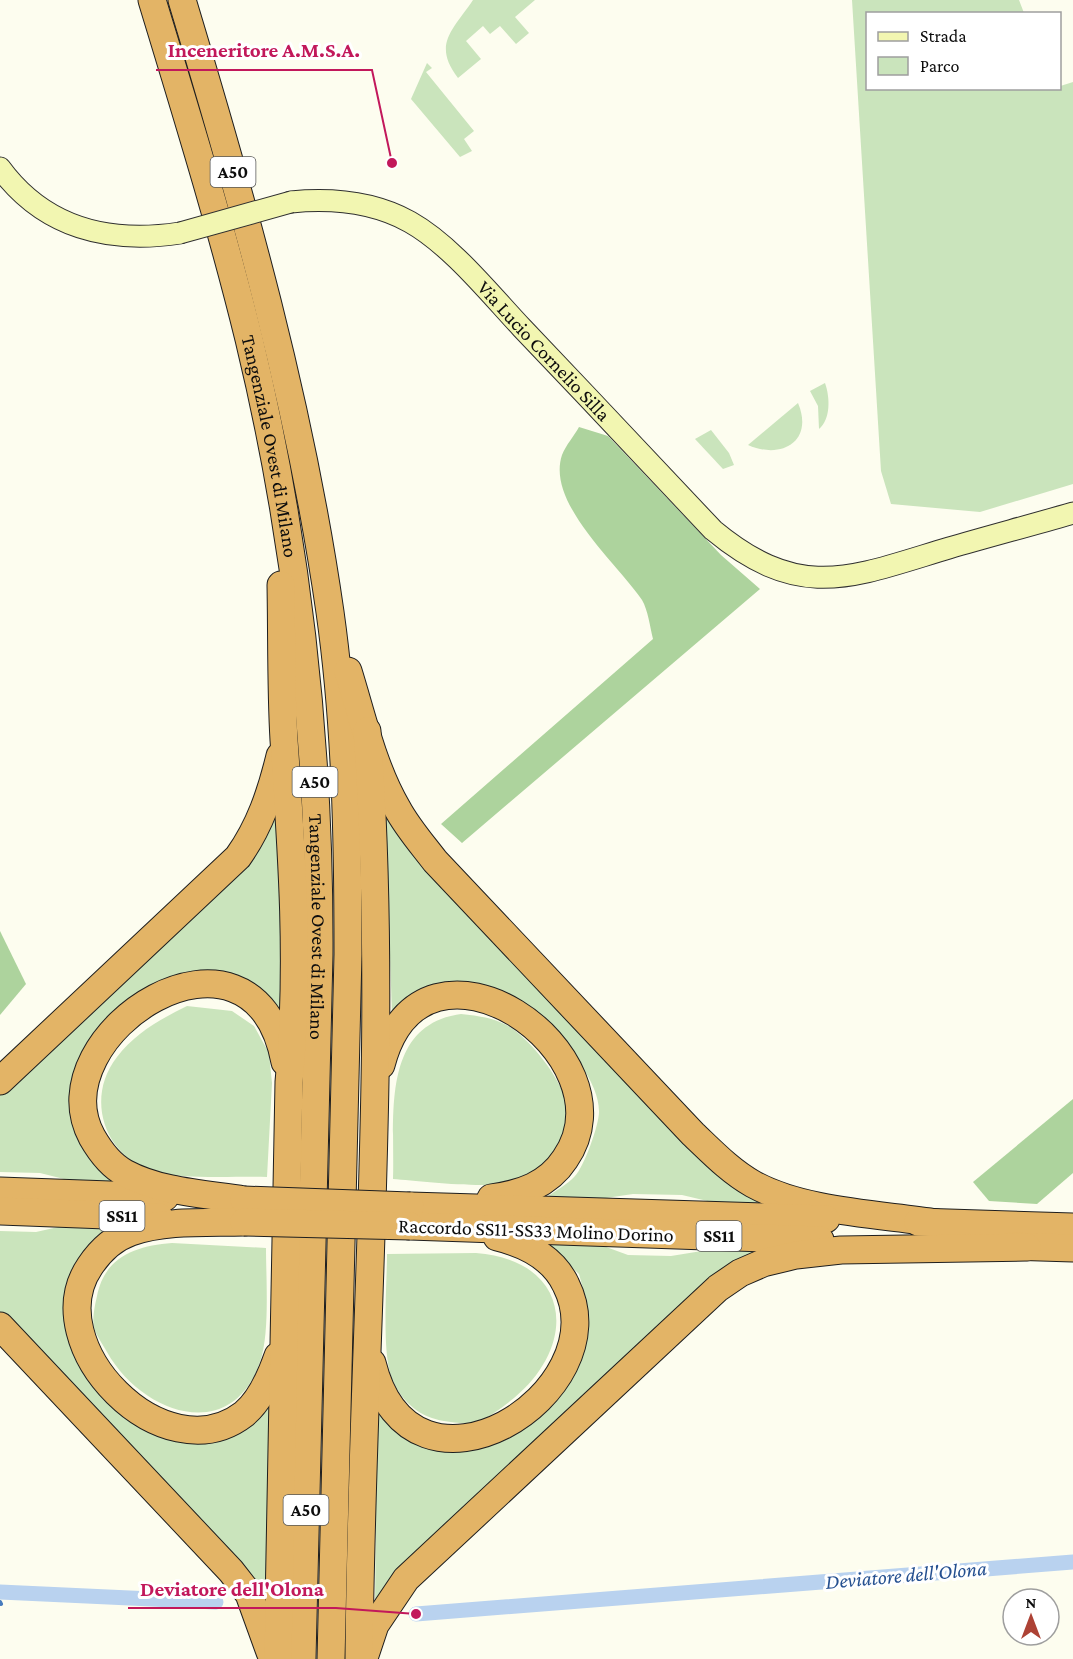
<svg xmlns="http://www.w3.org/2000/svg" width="1073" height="1659" font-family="'Crimson Pro',serif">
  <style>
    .green { fill: #cae4bc }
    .forest { fill: #add39d }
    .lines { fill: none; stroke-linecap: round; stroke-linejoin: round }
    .stream { stroke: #487cbd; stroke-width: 4 }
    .canal { stroke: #b9d2ef; stroke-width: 15 }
    .secondary-casing { stroke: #2f2f2f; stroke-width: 23 }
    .highway-casing { stroke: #1e1e1e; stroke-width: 29 }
    .secondary { stroke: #f2f6b1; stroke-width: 21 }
    .highway { stroke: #e3b466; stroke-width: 27 }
    .secondary-bridge-casing { stroke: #2f2f2f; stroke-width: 23; stroke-linecap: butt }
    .highway-bridge-casing { stroke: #1e1e1e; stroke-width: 29; stroke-linecap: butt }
    .secondary-bridge { stroke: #f2f6b1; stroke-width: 21 }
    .highway-bridge { stroke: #e3b466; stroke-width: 27 }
    .labels { text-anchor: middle; stroke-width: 6; stroke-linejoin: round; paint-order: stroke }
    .shield { fill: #fff; stroke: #565656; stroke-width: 1.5 }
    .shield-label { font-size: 18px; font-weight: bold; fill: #0d0d0d }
    .street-label { font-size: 20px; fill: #0d0d0d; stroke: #fff }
    .water-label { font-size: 21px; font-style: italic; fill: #255090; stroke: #fff }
    .leader { fill: none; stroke: #c2185b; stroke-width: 2 }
    .callout-dot { fill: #c2185b; stroke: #fff; stroke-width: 2 }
    .callout-label { font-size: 21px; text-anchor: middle; font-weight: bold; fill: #c2185b; stroke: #fff; stroke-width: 6; stroke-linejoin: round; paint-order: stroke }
  </style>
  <rect width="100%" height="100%" fill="#fdfdef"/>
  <g class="green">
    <path d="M 473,0 L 535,0 L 515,17 L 529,33 L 516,44 L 500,26 L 490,34 L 483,26 L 466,41 L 481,59 L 458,78 C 432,44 453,30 473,0 Z"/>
    <polygon points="852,0 1019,0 1024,13 868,14 868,88 1051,89 1073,82 1073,484 980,512 891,504 881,471"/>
    <polygon points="427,63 432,68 426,72 474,131 464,139 472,151 460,157 411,99"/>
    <path d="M 825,383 C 830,397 831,419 819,429 L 818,406 L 810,391 Z"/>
    <path d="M 798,403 C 814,441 782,460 748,445 Z"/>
    <polygon points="711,430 729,453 734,465 723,469 695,439"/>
    <path d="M 385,805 L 771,1206 L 716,1203 L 682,1195 L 633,1194 L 599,1199 L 545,1198 C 555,1191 567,1185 575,1176 C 584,1167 599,1125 599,1112 C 600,1067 522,990 478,986 C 466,984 407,1010 392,1015 Z"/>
    <polygon points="274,809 283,809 282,1023 270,1005 172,980 77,1084 124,1181 80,1183 40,1173 0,1172 0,1091"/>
    <path d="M 187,1006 L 232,1011 L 254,1026 L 269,1053 L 272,1083 L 267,1177 C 235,1176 181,1180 152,1171 C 104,1155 85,1098 117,1057 C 135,1033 161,1019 187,1006 Z"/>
    <path d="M 461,1014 C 479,1016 497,1018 513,1029 C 533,1044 557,1074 565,1098 C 570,1118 560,1153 544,1166 C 539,1171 528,1177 521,1180 C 497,1191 422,1181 393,1179 C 395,1118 380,1025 461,1014 Z"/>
    <polygon points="76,1223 121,1225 69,1327 168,1433 270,1398 267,1609 0,1315 0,1231 36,1232"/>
    <polygon points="544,1242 598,1244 628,1255 671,1256 708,1250 767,1250 375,1608 377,1403 465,1450 495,1443 524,1426 575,1369 588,1334 586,1299 579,1274"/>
    <path d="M 172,1243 L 266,1248 C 266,1279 270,1334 260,1362 C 231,1446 141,1413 107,1352 C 103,1345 96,1335 94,1328 C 92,1318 95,1305 97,1296 C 105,1256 136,1246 172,1243 Z"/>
    <path d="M 476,1253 C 570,1260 580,1343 514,1398 C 504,1406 488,1419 476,1422 C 466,1425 453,1422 444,1421 C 420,1417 403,1403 393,1381 C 381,1356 387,1285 387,1254 Z"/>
  </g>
  <g class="forest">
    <path d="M 579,427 L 608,436 L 721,555 L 760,589 L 462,843 L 441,824 L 653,639 C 650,627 648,610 642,600 C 617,563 546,503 562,455 C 566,445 574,436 579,427 Z"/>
    <polygon points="0,931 26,984 0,1015"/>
    <polygon points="1073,1099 1073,1173 1037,1204 989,1201 973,1182"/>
  </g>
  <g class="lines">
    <g class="stream">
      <polyline points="0,1587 7,1596"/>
      <polyline points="0,1602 1,1604"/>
    </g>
    <g class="canal">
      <polyline points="0,1592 216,1602"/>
      <polyline points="416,1614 1073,1562"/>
    </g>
    <defs>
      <g id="secondary">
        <path d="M 0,168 C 44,228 109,244 180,233"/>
        <path id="s1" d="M 291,202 C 332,198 374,202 410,222 C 451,245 490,294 522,328 C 586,395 649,462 713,530 C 801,603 852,577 949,548 C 990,536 1032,525 1073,513"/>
      </g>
      <g id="highway">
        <path id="s2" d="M 152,0 C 186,112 221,225 249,339 C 298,541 320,747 319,955 L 302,1659"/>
        <path d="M 182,0 C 243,202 300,403 330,612 C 346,725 348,840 348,954 L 331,1659"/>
        <path d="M 348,671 C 362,716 373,767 397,808 C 407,827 422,844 435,861 L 693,1134 C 712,1152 730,1171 753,1184 C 804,1212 879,1214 937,1223"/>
        <path d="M 381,1065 C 422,905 637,1055 565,1159 C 548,1185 521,1194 491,1198"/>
        <path d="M 0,1081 L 238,857 C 260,826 271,793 280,756"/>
        <polyline points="0,1191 165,1197"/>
        <path d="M 244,1200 C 206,1194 160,1192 125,1173 C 110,1165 100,1151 92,1137 C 36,1034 253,894 285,1062"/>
        <polyline points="410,1206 826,1219"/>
        <polyline points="0,1211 159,1217"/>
        <path d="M 244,1222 C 207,1223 166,1220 131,1232 C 114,1238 100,1251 90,1266 C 36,1345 164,1476 244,1414 C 261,1400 271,1376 278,1356"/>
        <polyline points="918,1222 1073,1227"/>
        <polyline points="410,1226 820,1240"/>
        <polyline points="1011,1246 1073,1248"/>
        <polyline points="0,1326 231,1571 249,1594 270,1652"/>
        <path d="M 372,1363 C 412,1525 620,1392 566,1285 C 553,1257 526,1244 497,1237"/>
        <polyline points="365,1655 375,1625 406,1579 718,1288 740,1273 763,1263 796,1255 841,1250 1027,1247"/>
        <path d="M 278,1659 L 289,1082 C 300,968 292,854 284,740 C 281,689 282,637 281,585"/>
        <path d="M 359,1659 C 361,1350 390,1040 367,731"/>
      </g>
    </defs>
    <use href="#secondary" class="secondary-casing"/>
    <use href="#highway" class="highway-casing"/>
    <use href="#secondary" class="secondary"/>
    <use href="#highway" class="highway"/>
    <defs>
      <polyline id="secondary-bridge" points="180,233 291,202"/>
      <g id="highway-bridge">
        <polyline points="244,1200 410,1206"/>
        <polyline points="244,1222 410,1226"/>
      </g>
    </defs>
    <use href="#secondary-bridge" class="secondary-bridge-casing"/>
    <use href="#highway-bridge" class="highway-bridge-casing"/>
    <use href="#secondary-bridge" class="secondary-bridge"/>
    <use href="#highway-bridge" class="highway-bridge"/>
  </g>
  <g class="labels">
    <g class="shield">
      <rect x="210.5" y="157" width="45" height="30" rx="4.5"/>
      <rect x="292.5" y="767" width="45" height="30" rx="4.5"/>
      <rect x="99.5" y="1201" width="45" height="30" rx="4.5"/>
      <rect x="696.5" y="1221" width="45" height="30" rx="4.5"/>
      <rect x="283.5" y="1495" width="45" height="30" rx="4.5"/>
    </g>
    <g class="shield-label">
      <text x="233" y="178">A50</text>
      <text x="315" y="788">A50</text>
      <text x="122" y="1222">SS11</text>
      <text x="719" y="1242">SS11</text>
      <text x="306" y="1516">A50</text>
    </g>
    <g class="street-label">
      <text dy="7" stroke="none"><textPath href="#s1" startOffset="309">Via Lucio Cornelio Silla</textPath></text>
      <text dy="7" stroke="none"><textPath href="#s2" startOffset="462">Tangenziale Ovest di Milano</textPath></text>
      <text dy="7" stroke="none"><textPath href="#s2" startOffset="946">Tangenziale Ovest di Milano</textPath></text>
      <text transform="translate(536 1230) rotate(2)" y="7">Raccordo SS11-SS33 Molino Dorino</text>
    </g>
    <g class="water-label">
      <text transform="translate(906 1575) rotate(-5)" y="7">Deviatore dell'Olona</text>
    </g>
  </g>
  <path class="leader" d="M392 163L372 70H156M416 1614L336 1608H128"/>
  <g class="callout-dot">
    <circle cx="392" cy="163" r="6"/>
    <circle cx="416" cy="1614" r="6"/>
  </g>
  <g class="callout-label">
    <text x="264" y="57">Inceneritore A.M.S.A.</text>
    <text x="232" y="1596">Deviatore dell'Olona</text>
  </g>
  <rect x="866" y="12" width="195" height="78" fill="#ffffff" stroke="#9e9e9e" stroke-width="1.5"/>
  <rect x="878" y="32" width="30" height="9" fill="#f2f6b1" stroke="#9e9e9e" stroke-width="1.5"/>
  <text x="920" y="42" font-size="18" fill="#0d0d0d">Strada</text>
  <rect x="878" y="57" width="30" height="18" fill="#cae4bc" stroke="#9e9e9e" stroke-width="1.5"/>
  <text x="920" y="72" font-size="18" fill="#0d0d0d">Parco</text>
  <g transform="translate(1031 1617)"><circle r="28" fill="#ffffff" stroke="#9e9e9e" stroke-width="1.5"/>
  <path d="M0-4.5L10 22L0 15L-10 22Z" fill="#ad4235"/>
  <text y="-9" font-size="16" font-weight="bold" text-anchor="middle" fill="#0d0d0d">N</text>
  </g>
</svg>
